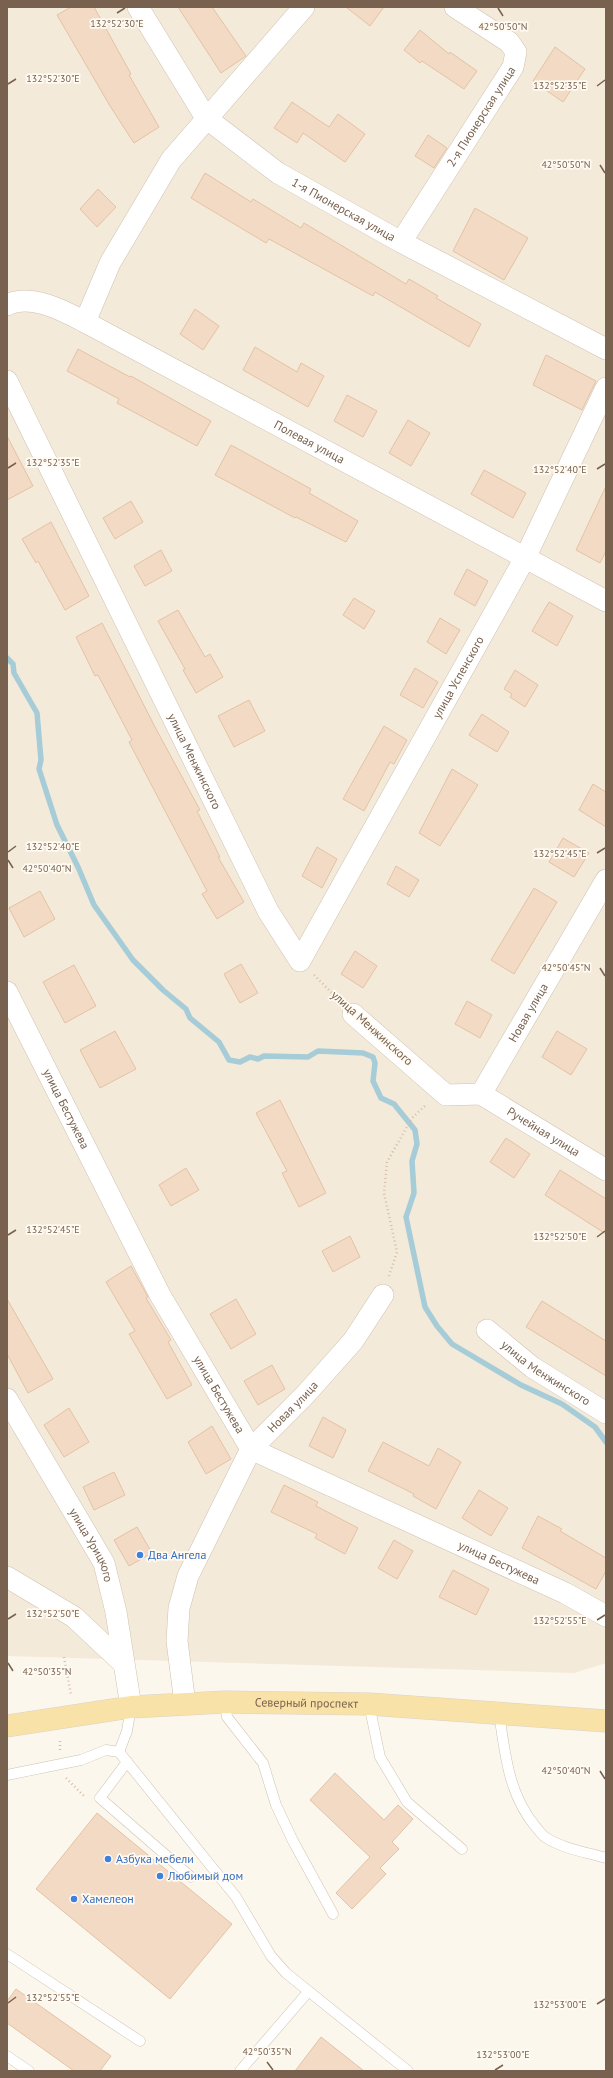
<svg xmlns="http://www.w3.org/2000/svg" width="613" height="2078" font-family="'PT Sans',sans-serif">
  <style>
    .residential { fill: #f4eada }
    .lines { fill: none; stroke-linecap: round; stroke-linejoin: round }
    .stream { stroke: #a6ccd8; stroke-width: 5.5 }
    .building { fill: #f2dac4; stroke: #e4c2a4 }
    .lane-casing { stroke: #cfc1b0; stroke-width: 11 }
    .street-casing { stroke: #cfc1b0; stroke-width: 22 }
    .primary-casing { stroke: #d9d3cd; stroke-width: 23 }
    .path { stroke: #d7bea6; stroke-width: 2.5; stroke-dasharray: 1 3; stroke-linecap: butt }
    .lane { stroke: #fff; stroke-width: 10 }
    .street { stroke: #fff; stroke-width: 21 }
    .primary { stroke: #f9e2a7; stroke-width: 22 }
    .ticks { fill: none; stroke: #78614e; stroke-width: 1.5 }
    .shop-dot { fill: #3f7fe0; stroke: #fffbf3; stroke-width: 1.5 }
    .labels { text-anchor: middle; stroke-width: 3.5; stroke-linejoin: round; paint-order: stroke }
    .street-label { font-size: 12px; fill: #78614e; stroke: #fffbf3 }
    .shop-label { font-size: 12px; fill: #366cbe; stroke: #fffbf3; text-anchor: start }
    .ticks-label { font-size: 10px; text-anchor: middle; fill: #78614e; stroke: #fffbf3; stroke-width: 3.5; stroke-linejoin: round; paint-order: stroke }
  </style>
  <rect width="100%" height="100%" fill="#fcf7ec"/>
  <polygon class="residential" points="7,7 606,7 606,1663 574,1673 7,1656"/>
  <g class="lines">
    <polyline class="stream" points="7,658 13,664 14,673 37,713 41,760 39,769 57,825 78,867 94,905 133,960 163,990 186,1009 190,1018 219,1042 229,1060 240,1062 250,1057 258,1059 264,1056 308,1057 318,1051 363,1053 373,1057 375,1063 373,1081 381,1098 394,1104 415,1130 417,1144 412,1161 414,1193 406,1217 425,1307 437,1326 452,1344 521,1385 562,1404 595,1427 606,1442"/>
  </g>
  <g class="building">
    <polygon points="71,7 94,7 131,74 129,75 159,127 134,143 110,106 57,15"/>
    <polygon points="178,7 212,7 246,56 221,73"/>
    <polygon points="346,7 384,7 370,26"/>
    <polygon points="420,30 449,54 450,52 477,71 464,89 422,61 420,63 404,50"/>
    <polygon points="555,47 585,69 563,102 533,81"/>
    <polygon points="292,102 329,127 338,114 365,134 345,162 303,133 297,143 274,128"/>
    <polygon points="428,135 447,148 434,168 415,156"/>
    <polygon points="205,173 251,202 253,199 301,228 304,223 406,284 409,279 438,296 436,298 481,324 469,347 375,292 373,296 269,239 266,243 191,198"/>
    <polygon points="98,189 116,207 97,227 80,209"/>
    <polygon points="475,208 528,238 504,280 453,251"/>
    <polygon points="195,309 219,326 203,350 180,334"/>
    <polygon points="255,347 297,372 301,363 324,376 308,407 243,370"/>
    <polygon points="78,349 130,377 131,376 211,421 197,446 117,403 119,399 67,371"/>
    <polygon points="546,355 596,381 582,410 533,385"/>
    <polygon points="347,395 377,411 363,437 334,421"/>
    <polygon points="408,420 430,433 411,466 389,453"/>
    <polygon points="7,436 33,486 7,500"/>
    <polygon points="231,445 311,489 309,493 358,521 346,542 296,517 295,518 215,475"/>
    <polygon points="484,470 526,493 513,518 471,494"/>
    <polygon points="606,486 606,551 600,563 576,550"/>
    <polygon points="131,501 143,522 115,539 103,518"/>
    <polygon points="51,522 89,596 65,610 38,561 36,563 22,539"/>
    <polygon points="161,550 172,571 145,586 134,566"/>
    <polygon points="467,569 488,581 475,606 454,594"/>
    <polygon points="354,598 375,611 364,629 343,615"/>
    <polygon points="549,602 573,616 557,646 532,631"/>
    <polygon points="178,610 205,657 210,654 223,677 196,693 183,670 185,669 158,621"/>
    <polygon points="440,618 460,630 446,654 427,642"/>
    <polygon points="102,623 155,727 200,810 197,811 220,857 218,857 244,902 217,919 202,894 207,891 129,742 132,740 98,675 95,676 76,637"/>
    <polygon points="415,668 438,682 423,708 400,695"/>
    <polygon points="515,670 538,685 525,707 510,697 512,694 504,689"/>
    <polygon points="249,700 265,731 234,747 218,716"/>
    <polygon points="482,714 509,732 497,752 469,735"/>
    <polygon points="384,726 407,740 394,764 390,762 364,811 343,799"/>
    <polygon points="452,769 478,785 440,846 419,833"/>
    <polygon points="593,784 606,792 606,827 579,810"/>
    <polygon points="563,838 589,853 574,877 549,862"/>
    <polygon points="317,847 337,859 322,888 302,876"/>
    <polygon points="396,866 419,880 409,897 387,884"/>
    <polygon points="534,888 557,902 514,974 491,960"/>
    <polygon points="40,891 55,919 24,937 9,908"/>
    <polygon points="355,951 377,966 363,988 341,974"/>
    <polygon points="241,964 258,993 240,1003 224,974"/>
    <polygon points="74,965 96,1006 65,1023 43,982"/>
    <polygon points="467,1001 492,1015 480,1038 455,1024"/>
    <polygon points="115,1031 136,1069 100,1088 80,1050"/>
    <polygon points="557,1031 587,1049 571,1075 542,1057"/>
    <polygon points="280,1100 326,1193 299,1207 282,1173 287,1171 256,1113"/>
    <polygon points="506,1138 530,1154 514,1178 490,1162"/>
    <polygon points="186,1168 199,1190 171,1206 159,1185"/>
    <polygon points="560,1170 606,1199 606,1234 545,1195"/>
    <polygon points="350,1236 360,1257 333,1272 322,1251"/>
    <polygon points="131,1266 148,1297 146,1298 171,1340 168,1342 192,1385 167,1399 129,1334 135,1331 106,1282"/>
    <polygon points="7,1299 53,1379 28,1393 7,1354"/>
    <polygon points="236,1299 256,1334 231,1349 210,1314"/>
    <polygon points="542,1301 606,1341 606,1376 526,1327"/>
    <polygon points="272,1365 285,1389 258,1405 244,1381"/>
    <polygon points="69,1408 89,1442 64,1457 44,1425"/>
    <polygon points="323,1417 346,1430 333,1458 309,1446"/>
    <polygon points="212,1426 231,1459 206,1474 188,1442"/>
    <polygon points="383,1442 429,1466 438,1448 461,1462 436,1509 413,1496 414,1494 368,1471"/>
    <polygon points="114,1472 125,1495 94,1510 83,1487"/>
    <polygon points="284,1485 318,1502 316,1506 358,1528 345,1554 315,1538 317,1534 271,1512"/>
    <polygon points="479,1490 508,1508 491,1536 462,1518"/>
    <polygon points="538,1516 562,1529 560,1531 606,1558 606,1571 596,1589 522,1548"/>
    <polygon points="137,1527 152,1553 129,1566 114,1540"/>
    <polygon points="394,1540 413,1551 397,1579 378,1568"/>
    <polygon points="453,1570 489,1589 476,1615 439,1597"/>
    <polygon points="335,1773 384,1820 398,1805 413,1819 392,1842 399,1849 380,1868 386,1874 352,1909 336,1893 370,1857 310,1800"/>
    <polygon points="97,1813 232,1924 170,1999 36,1889"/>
    <polygon points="16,1989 111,2056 100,2071 74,2071 7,2023 7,2001"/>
    <polygon points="321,2037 364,2071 295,2071"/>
  </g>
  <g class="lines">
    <defs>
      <g id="lane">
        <polyline points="225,1702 227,1717 263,1763 276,1805 293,1841 333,1914"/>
        <polyline points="369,1704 380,1757 407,1802 462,1849"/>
        <path d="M 499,1713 C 505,1753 508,1793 535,1826 C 538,1829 541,1834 545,1837 C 563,1849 586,1852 606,1858"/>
        <polyline points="119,1752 127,1731 131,1707"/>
        <polyline points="127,1762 100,1798 191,1877"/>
        <polyline points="7,1775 81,1760 106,1750 119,1752 236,1897 271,1956 286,1973 408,2071"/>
        <polyline points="7,1954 140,2041"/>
        <polyline points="7,2056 29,2071"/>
        <polyline points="240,2071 308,1992"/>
      </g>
      <g id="street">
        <path id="s1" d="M 138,7 L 206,118 L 278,173 L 401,242 L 606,349"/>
        <path id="s2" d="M 401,242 L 513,67 L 516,52 L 509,42 L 455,7"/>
        <path id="s3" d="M 7,305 C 31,293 64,311 85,322 L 606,601"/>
        <polyline points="85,322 110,263 171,160 304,7"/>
        <path id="s4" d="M 7,381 L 268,911 L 300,961 L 525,558 L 606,388"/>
        <path id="s5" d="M 7,992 L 160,1295 L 251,1449 L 565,1593 L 606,1616"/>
        <polyline points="353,1014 446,1095 481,1094"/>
        <path id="s6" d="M 481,1094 L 606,880"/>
        <path id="s7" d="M 481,1094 L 606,1170"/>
        <path id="s8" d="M 487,1330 L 532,1367 L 606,1413"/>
        <path id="s9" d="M 7,1399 L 104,1563 L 116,1612 L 131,1707"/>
        <polyline points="7,1577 74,1617 123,1663"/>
        <path id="s10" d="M 185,1704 L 177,1641 L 179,1608 L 188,1576 L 251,1449 L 305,1395 L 353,1341 L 383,1295"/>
      </g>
      <g id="primary">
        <path id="s11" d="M 7,1726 L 131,1707 L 225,1702 L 369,1704 L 606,1721"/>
      </g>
    </defs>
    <use href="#lane" class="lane-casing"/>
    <use href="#street" class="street-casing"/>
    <use href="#primary" class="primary-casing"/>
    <g class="path">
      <polyline points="314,975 340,1001"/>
      <polyline points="389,1276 397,1252 384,1193 387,1162 412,1118 427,1104"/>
      <polyline points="64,1657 71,1695"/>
      <polyline points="60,1750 60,1739"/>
      <polyline points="66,1778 85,1797"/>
    </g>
    <use href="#lane" class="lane"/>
    <use href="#street" class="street"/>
    <use href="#primary" class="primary"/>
  </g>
  <path class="ticks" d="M 498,8 L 503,16M 117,13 L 125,8M 8,84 L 16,79M 597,86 L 605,80M 600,165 L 605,173M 8,468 L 16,463M 597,469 L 605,464M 8,852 L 16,846M 597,853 L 605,848M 8,860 L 13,868M 600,968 L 605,976M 8,1235 L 16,1230M 597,1237 L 605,1231M 8,1619 L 16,1614M 597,1620 L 605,1615M 8,1663 L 13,1671M 600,1771 L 605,1779M 8,2003 L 16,1997M 597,2004 L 605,1999M 267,2062 L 273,2070M 495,2070 L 503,2065"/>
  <g class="shop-dot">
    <circle cx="140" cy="1555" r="4"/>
    <circle cx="108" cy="1859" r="4"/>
    <circle cx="160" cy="1876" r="4"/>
    <circle cx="74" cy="1899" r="4"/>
  </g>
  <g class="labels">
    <g class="street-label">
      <text dy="4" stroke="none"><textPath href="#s2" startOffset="149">2-я Пионерская улица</textPath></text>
      <text dy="4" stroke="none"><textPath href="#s1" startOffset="296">1-я Пионерская улица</textPath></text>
      <text dy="4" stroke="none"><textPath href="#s3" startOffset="337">Полевая улица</textPath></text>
      <text dy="4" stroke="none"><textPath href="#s4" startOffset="975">улица Успенского</textPath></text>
      <text dy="4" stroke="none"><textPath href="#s4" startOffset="424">улица Менжинского</textPath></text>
      <text dy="4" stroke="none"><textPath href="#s6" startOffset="94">Новая улица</textPath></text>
      <text transform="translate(372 1028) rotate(42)" y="4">улица Менжинского</text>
      <text dy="4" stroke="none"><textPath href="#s5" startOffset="131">улица Бестужева</textPath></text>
      <text dy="4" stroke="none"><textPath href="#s7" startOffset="73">Ручейная улица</textPath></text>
      <text dy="4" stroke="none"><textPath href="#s8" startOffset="73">улица Менжинского</textPath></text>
      <text dy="4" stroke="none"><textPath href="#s5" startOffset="455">улица Бестужева</textPath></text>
      <text dy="4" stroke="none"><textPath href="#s10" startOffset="331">Новая улица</textPath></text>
      <text dy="4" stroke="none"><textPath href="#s9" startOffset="169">улица Урицкого</textPath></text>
      <text dy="4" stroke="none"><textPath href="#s5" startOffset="791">улица Бестужева</textPath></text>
      <text dy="4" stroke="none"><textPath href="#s11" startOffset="301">Северный проспект</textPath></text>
    </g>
    <g class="shop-label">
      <text x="148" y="1559">Два Ангела</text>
      <text x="116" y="1863">Азбука мебели</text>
      <text x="168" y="1880">Любимый дом</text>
      <text x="82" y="1903">Хамелеон</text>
    </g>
  </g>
  <g class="ticks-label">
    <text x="117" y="27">132°52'30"E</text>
    <text x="503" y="30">42°50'50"N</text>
    <text x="53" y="82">132°52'30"E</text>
    <text x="560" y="89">132°52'35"E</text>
    <text x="566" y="168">42°50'50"N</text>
    <text x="53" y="466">132°52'35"E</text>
    <text x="560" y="473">132°52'40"E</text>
    <text x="53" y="850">132°52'40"E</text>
    <text x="560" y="857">132°52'45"E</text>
    <text x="47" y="872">42°50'40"N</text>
    <text x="566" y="971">42°50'45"N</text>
    <text x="53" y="1233">132°52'45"E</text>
    <text x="560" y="1240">132°52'50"E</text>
    <text x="53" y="1617">132°52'50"E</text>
    <text x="560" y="1624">132°52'55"E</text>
    <text x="47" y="1675">42°50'35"N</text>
    <text x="566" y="1774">42°50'40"N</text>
    <text x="53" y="2001">132°52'55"E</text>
    <text x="560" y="2008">132°53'00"E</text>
    <text x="267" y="2055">42°50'35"N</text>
    <text x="503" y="2058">132°53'00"E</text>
  </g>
  <rect width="613" height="2078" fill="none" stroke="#78614e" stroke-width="16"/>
</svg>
